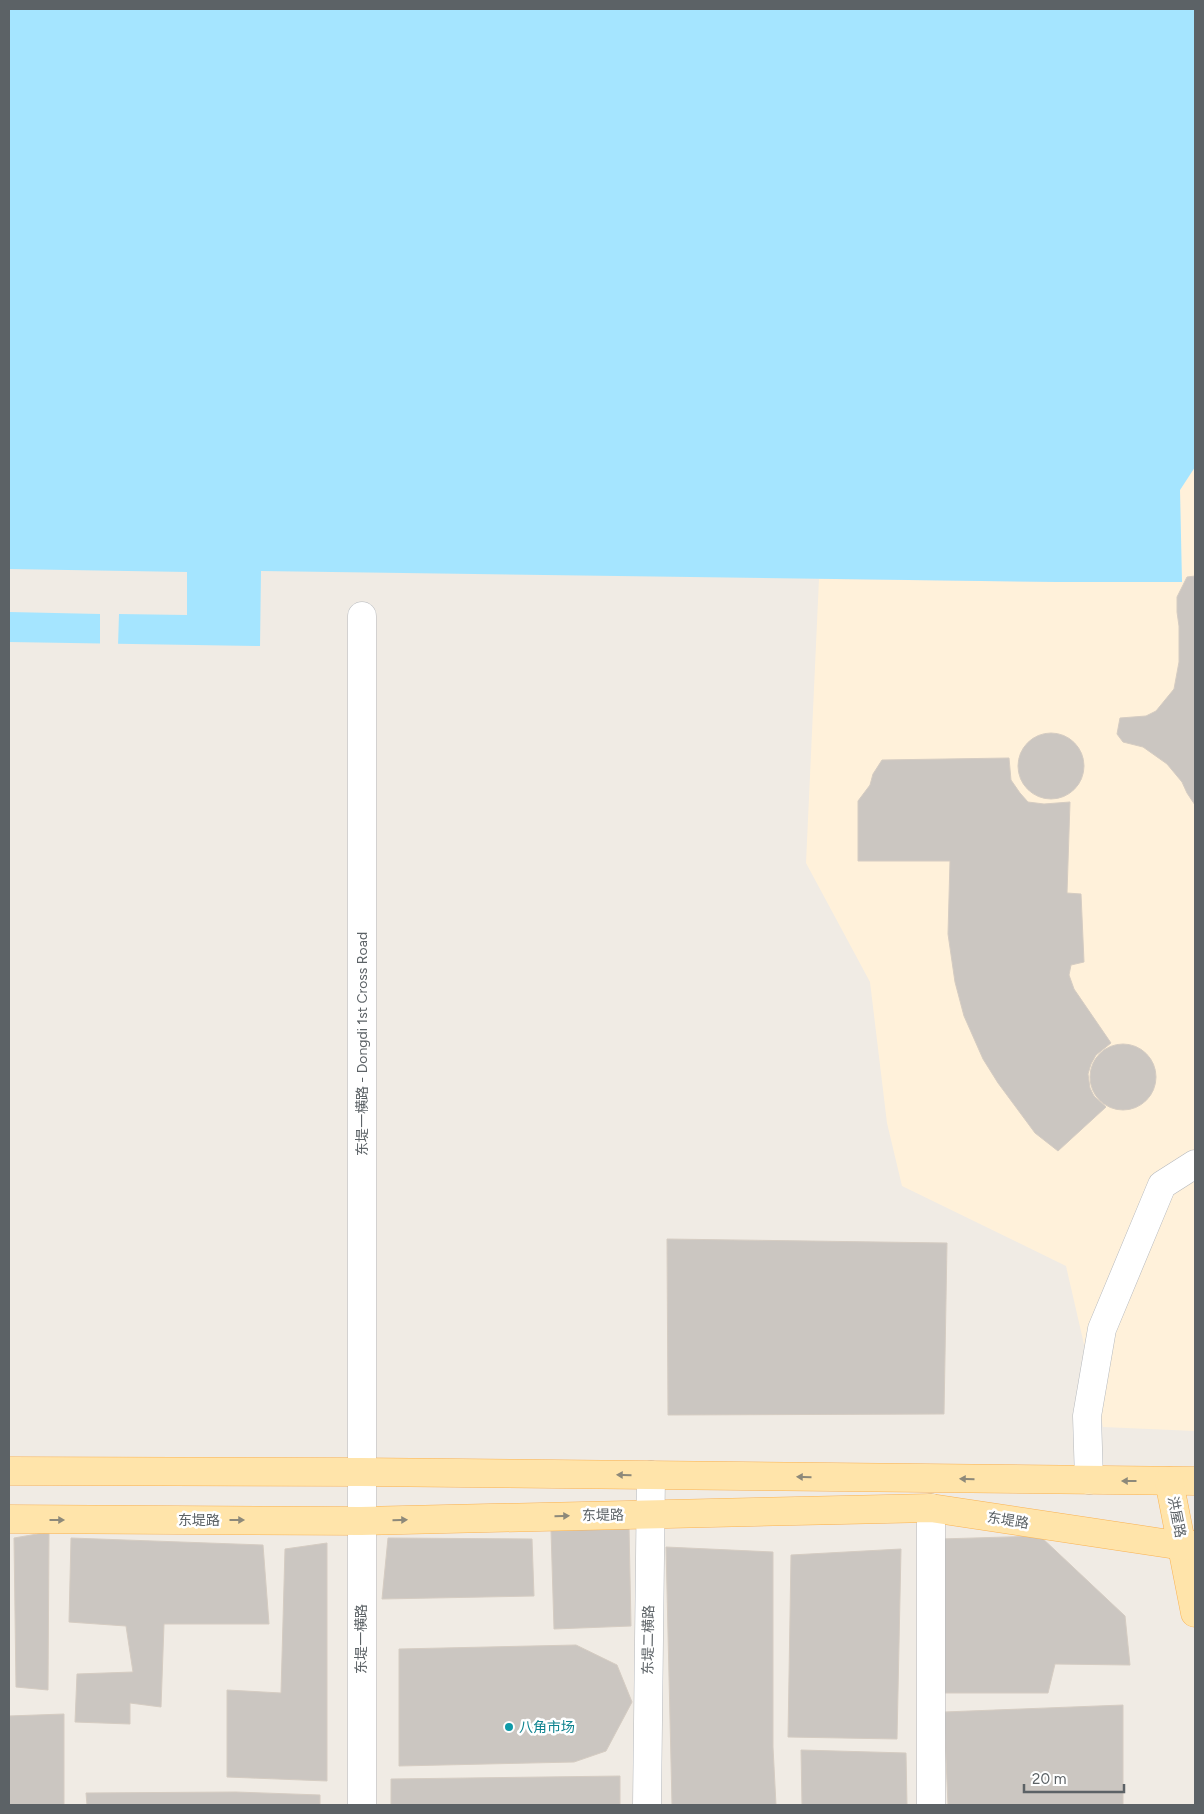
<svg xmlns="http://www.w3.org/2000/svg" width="1204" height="1814" font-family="Figtree,'Noto Sans SC',sans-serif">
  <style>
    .commercial { fill: #fff1da }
    .water { fill: #a5e5ff }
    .pier { fill: #f0ebe4 }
    .building { fill: #cbc6c1; stroke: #d5ccc2 }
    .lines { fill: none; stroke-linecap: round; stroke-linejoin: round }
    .minor-casing { stroke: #b5b8bc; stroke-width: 29 }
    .major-casing { stroke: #fab252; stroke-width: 29 }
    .minor { stroke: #fff; stroke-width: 28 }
    .major { stroke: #ffe4aa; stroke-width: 28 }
    .oneway { fill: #8d897a }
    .culture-dot { fill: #0f9aa8; stroke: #fff; stroke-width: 2 }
    .labels { text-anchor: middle; stroke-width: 5; stroke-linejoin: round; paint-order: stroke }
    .street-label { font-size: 14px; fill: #5c6266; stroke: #fff }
    .culture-label { font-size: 14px; fill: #0d838f; stroke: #fff; text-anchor: start }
  </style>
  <rect width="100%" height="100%" fill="#f0ebe4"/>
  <polygon class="commercial" points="1195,467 1195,1431 1103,1427 1066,1266 902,1186 887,1123 870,982 806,863 819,579 1057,582 1181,582 1180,490"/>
  <polygon class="water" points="9,9 1195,9 1195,467 1180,490 1182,582 1057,582 261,571 260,646 9,642"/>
  <polygon class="pier" points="9,569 187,572 187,615 119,614 118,646 100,646 100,614 9,612"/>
  <g class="building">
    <polygon points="1195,576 1195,805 1187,793 1182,782 1167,764 1143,747 1123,742 1117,734 1120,718 1146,716 1156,711 1174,689 1179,662 1179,626 1177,612 1177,597 1187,577"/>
    <circle cx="1051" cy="766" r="33"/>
    <polygon points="1009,758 1011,780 1020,793 1028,802 1044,804 1070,802 1067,893 1081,894 1084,962 1071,965 1069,975 1074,989 1111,1043 1096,1055 1091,1064 1088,1074 1090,1088 1094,1096 1106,1107 1058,1151 1035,1133 998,1083 983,1059 964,1016 955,982 948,934 950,861 858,861 858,801 870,785 873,774 882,760"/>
    <circle cx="1123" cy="1077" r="33"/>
    <polygon points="667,1239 947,1243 944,1414 668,1415"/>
    <polygon points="629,1527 631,1626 554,1629 551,1530"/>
    <polygon points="49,1532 48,1690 16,1687 14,1538"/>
    <polygon points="1040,1536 1125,1616 1130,1665 1055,1664 1048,1693 944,1693 940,1539"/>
    <polygon points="71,1538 263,1545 269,1624 164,1624 161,1707 130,1703 130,1724 75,1722 77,1674 133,1672 126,1626 69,1622"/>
    <polygon points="388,1538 532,1539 534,1596 382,1599"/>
    <polygon points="327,1543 327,1781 227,1777 227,1690 281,1693 285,1549"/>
    <polygon points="666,1547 773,1552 773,1747 776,1805 672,1805"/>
    <polygon points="901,1549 897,1739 788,1737 791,1555"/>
    <polygon points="576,1645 617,1665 632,1702 606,1751 574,1762 399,1766 399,1649"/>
    <polygon points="1123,1705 1123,1805 948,1805 944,1712"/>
    <polygon points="64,1714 64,1805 9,1805 9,1716"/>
    <polygon points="801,1750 906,1753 907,1805 802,1805"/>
    <polygon points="620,1776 620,1805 391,1805 391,1779"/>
    <polygon points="236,1792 320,1795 320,1805 87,1805 86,1793"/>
  </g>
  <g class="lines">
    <defs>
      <g id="minor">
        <polyline points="362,616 362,1805"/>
        <polyline points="1089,1480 1087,1416 1102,1329 1162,1185 1195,1164"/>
        <polyline points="931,1508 931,1805"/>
        <polyline points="647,1805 651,1475"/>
      </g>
      <g id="major">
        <polyline points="9,1471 361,1472 1195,1481"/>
        <polyline points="1169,1481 1195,1613"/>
        <polyline points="9,1519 361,1521 931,1508 1183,1546 1195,1545"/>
      </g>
    </defs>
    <use href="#minor" class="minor-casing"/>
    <use href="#major" class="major-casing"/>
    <use href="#minor" class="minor"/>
    <use href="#major" class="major"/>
  </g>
  <defs><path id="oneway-solid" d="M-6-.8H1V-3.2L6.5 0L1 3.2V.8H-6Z" transform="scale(1.25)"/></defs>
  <g class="oneway">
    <use href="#oneway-solid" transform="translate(624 1475) rotate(-179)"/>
    <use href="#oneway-solid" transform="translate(804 1477) rotate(-179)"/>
    <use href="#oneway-solid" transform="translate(967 1479) rotate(-179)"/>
    <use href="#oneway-solid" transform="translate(1129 1481) rotate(-180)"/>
    <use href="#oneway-solid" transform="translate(562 1516) rotate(-1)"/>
    <use href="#oneway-solid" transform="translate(57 1520)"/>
    <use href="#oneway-solid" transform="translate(237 1520)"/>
    <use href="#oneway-solid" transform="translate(400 1520) rotate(-1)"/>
  </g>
  <circle class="culture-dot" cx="509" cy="1727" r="5"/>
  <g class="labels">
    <g class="street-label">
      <text transform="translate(362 1044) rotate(-90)" y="5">东堤一横路 - Dongdi 1st Cross Road</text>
      <text transform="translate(603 1515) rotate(-1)" y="5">东堤路</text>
      <text transform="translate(1177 1517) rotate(79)" y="5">洪屋路</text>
      <text x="199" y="1525">东堤路</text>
      <text transform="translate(1008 1520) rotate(9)" y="5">东堤路</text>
      <text transform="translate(361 1639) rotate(-90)" y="5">东堤一横路</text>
      <text transform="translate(648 1640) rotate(-89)" y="5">东堤二横路</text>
    </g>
    <g class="culture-label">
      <text x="519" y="1732">八角市场</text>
    </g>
  </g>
  <rect width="1204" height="1814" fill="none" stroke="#5c6266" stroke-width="20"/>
  <path d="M1024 1784v8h100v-8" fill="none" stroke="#5c6266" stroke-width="2.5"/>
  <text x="1032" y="1784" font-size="15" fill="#5c6266" stroke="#ffffff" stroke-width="4" paint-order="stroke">20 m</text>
</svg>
